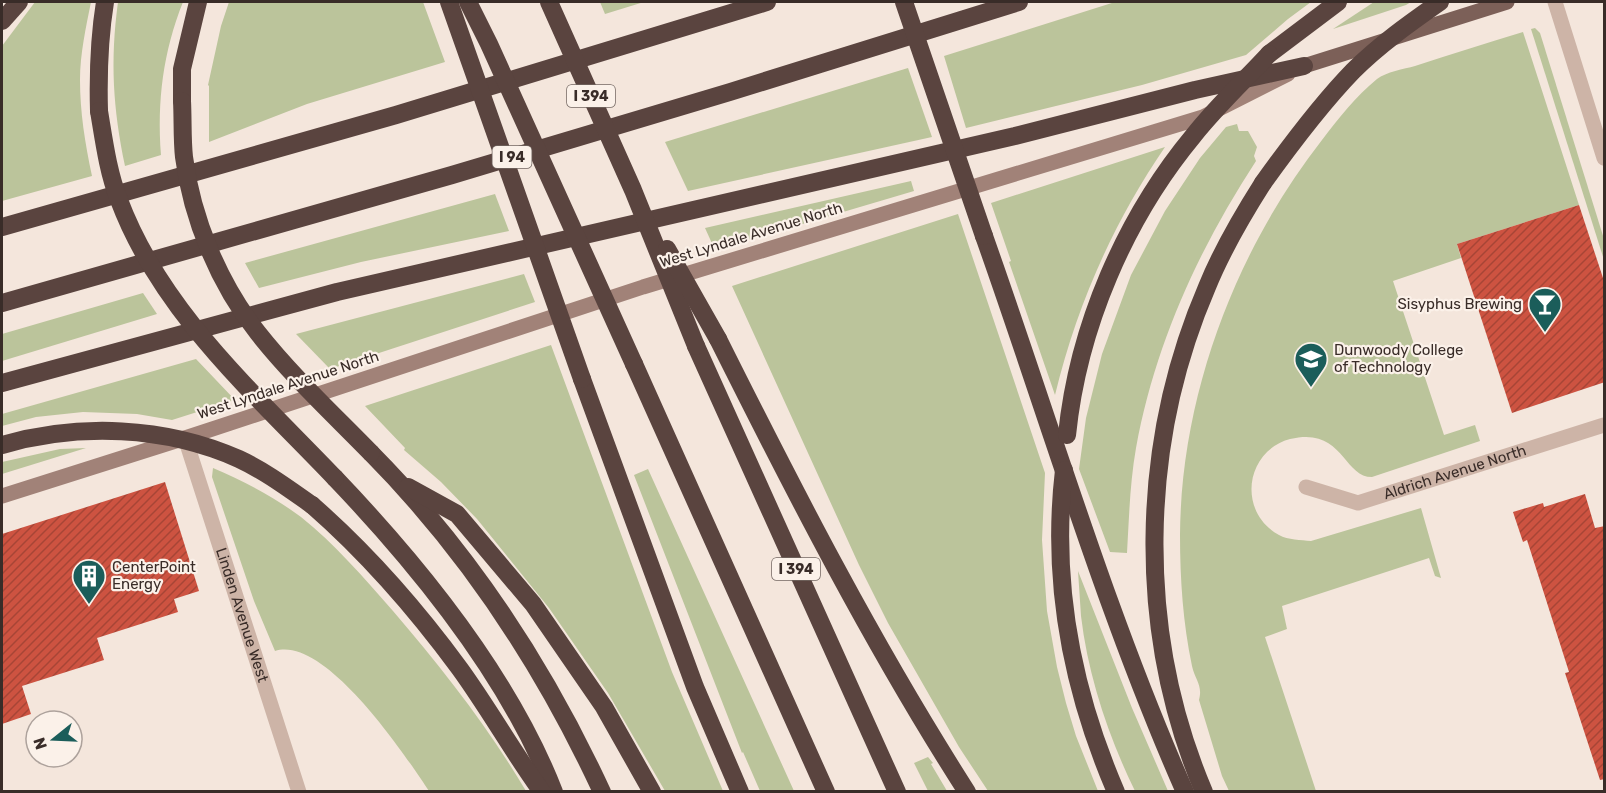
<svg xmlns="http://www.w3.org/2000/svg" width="1606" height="793" font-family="Rubik,sans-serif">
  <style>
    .green { fill: #bbc49b }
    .building { fill: url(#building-hatch) }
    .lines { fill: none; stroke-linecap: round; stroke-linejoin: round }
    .minor { stroke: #cdb4a7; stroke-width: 15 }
    .tertiary { stroke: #cdb4a7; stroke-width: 15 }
    .secondary { stroke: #a18278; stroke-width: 15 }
    .primary { stroke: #7c6058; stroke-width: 15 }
    .motorway { stroke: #5a443f; stroke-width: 18 }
    .motorway-bridge { stroke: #5a443f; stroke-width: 18 }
    .labels { text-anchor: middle; stroke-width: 4.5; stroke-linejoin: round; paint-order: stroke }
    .shield { fill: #fbf1e9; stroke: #736762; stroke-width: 1.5 }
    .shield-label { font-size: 14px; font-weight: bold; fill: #392c28 }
    .street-label { font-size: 15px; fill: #392c28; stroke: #fbf1e9 }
    .poi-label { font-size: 15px; fill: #392c28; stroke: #fbf1e9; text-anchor: start }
  </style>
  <defs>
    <pattern id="building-hatch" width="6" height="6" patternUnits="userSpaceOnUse" patternTransform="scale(1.5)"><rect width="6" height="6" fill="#cd5341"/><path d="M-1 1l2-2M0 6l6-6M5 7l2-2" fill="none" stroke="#a74536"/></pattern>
  </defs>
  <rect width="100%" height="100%" fill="#f4e6dc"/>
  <g class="green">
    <path d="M 35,2 L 91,2 C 86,27 80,54 80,80 C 80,112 85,143 92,176 L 2,201 L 2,46 Z"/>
    <path d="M 118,2 L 183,2 C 163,52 157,101 161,155 L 125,166 C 113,108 110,61 118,2 Z"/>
    <polygon points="229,2 423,2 445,62 307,104 209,142 209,86 208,85 221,26"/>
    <polygon points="600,2 644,2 605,14"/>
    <polygon points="1115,2 1311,2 1288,19 1246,55 1142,85 966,128 944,56"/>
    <polygon points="1374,2 1411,2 1406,5 1333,29"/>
    <polygon points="1535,28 1540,33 1604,239 1604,260 1531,29"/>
    <path d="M 1523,32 L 1579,205 L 1457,244 L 1461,258 L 1393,281 L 1444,435 L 1475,425 L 1480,441 L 1372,477 C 1343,477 1343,426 1290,439 C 1245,451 1237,512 1279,535 C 1288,540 1301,540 1311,541 L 1421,508 L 1441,578 L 1435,576 L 1429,558 L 1282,606 L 1287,629 L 1265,637 L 1316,791 L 1229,791 L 1222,776 L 1199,700 C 1203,685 1195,680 1192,666 C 1183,623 1180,579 1180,535 C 1181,394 1236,250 1322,140 C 1338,119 1356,96 1377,79 C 1386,72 1404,69 1415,66 C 1451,54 1487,43 1523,32 Z"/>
    <polygon points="908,68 932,137 688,191 665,142"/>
    <path d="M 1237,124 L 1239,131 L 1248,131 L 1257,147 L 1254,156 L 1256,161 C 1199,248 1155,344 1136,448 C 1130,482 1129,518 1127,553 L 1110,552 L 1079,469 L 1086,418 L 1102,354 L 1131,275 L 1165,211 L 1200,158 L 1226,127 Z"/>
    <path d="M 1165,147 C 1113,223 1077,305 1055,395 L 1009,262 L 1011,261 L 991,203 Z"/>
    <polygon points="911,181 914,191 715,250 705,228"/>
    <polygon points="495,194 509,231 361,262 259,288 245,263"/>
    <polygon points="958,214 1045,473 1042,540 1047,611 1057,667 1066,703 1076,736 1098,791 988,791 959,747 888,623 859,565 732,286"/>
    <polygon points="524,274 535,302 330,369 296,334"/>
    <polygon points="143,293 157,314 2,361 2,334"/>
    <polygon points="551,345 672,672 723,791 665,791 608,693 549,608 477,519 441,482 404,450 405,448 365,406"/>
    <polygon points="196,359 235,400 172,420 137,414 83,412 36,417 2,426 2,414"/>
    <polygon points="86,448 2,474 2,462 60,449"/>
    <path d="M 213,468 C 244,481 274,497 301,517 C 334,543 364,578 393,611 C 442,668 488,727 526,791 L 429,791 C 405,755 325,635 275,651 L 254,601 L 212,477 Z"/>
    <polygon points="648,469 794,791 760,791 743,752 742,753 634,475"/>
    <path d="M 1078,571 L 1132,708 L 1168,791 L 1135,791 C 1109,738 1088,676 1081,616 C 1080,601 1079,586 1078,571 Z"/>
    <polygon points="928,757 933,763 931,764 947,791 928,791 914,763"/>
  </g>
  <g class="building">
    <polygon points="1579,205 1605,284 1605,382 1512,413 1457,244"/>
    <polygon points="165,482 199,591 174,599 178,612 97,638 104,660 22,686 31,714 2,724 2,534"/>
    <polygon points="1585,494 1595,528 1605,526 1605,779 1600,780 1565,673 1569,672 1527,540 1523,542 1513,512 1543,503 1544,507"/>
  </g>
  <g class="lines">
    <g class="minor">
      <polyline points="1555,2 1604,158"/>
      <path id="s1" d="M 1306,487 L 1358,503 L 1604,425"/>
    </g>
    <path class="tertiary" id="s2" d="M 185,438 L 299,792"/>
    <polyline class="secondary" points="2,496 185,438 643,287 1203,117 1288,74"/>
    <polyline class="primary" points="1304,66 1507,2"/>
    <g class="motorway">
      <polyline points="2,21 19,2"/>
      <polyline points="1269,54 1338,2"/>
      <polyline points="182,101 182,69 198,2"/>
      <path d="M 99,111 C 98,74 99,39 105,2"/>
      <polyline points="2,227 396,115 767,2"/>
      <path d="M 984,236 C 1050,422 1105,611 1185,792"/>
      <polyline points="2,303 452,175 730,92 1019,2"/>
      <path d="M 718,339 C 795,493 874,647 967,792"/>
      <polyline points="696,346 897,792"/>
      <polyline points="634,364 826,792"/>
      <polyline points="582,379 695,687 740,792"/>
      <polyline points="2,383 337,292 1015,136 1195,90 1304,66"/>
      <path d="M 371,453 C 468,551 544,667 602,792"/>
      <path d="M 335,478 C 420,567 509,676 554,792"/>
      <polyline points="408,487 457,514 533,604 604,707 652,792"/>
      <path d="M 312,505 C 368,554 416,609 460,669 C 489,709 513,752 542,792"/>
      <path d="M 1204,792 C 1136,632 1139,445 1207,287 C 1222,250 1242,216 1263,183"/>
    </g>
    <g class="motorway-bridge">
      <polyline points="449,2 582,379"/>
      <polyline points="468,2 489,44 634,364"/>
      <polyline points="549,2 633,190 696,346"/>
      <polyline points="904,2 984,236"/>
      <path d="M 182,101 C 183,120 182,139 184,157 C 192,219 219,284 258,333 C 292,376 333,414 371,453"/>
      <path d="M 99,111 C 104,141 108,172 119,200 C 161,312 254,393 335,478"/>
      <path d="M 1263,183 C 1291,144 1320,105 1353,71 C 1379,45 1410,23 1440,2"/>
      <polyline points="667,249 718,339"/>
      <path d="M 1067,435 C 1078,327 1125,218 1194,135 C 1217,106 1244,81 1269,54"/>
      <path d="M 2,445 C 79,423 165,426 239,459 C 265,471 289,489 312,505"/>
      <path d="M 1064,470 C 1051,581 1072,690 1116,792"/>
    </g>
  </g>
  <defs>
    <symbol id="bar-pin" viewBox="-11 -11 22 30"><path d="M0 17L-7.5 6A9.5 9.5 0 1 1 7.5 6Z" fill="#1b5d5a" stroke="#fbf1e9"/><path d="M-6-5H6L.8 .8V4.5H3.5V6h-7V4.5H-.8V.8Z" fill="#fff"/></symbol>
    <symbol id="university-pin" viewBox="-11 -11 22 30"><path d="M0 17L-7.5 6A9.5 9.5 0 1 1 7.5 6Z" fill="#1b5d5a" stroke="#fbf1e9"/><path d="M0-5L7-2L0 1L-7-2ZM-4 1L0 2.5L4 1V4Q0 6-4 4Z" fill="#fff"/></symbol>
    <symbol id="building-pin" viewBox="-11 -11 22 30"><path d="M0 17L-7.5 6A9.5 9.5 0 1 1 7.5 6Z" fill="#1b5d5a" stroke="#fbf1e9"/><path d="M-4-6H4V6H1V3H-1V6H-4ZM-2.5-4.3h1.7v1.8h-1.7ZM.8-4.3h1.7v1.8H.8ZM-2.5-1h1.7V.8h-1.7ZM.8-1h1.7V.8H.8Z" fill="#fff"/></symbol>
  </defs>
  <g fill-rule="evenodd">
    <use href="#bar-pin" x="1526" y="285" width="38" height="52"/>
    <use href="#university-pin" x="1292" y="340" width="38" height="52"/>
    <use href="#building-pin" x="70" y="557" width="38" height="52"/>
  </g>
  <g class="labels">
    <g class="shield">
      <rect x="567" y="85" width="48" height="22" rx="4.5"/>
      <rect x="492.5" y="146" width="39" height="22" rx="4.5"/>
      <rect x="772" y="558" width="48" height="22" rx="4.5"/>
    </g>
    <g class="shield-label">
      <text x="591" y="101">I 394</text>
      <text x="512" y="162">I 94</text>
      <text x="796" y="574">I 394</text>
    </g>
    <g class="street-label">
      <text transform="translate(751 235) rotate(-17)" y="5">West Lyndale Avenue North</text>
      <text transform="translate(288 385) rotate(-18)" y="5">West Lyndale Avenue North</text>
      <text dy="5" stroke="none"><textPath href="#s1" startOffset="156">Aldrich Avenue North</textPath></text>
      <text dy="5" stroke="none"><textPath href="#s2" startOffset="186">Linden Avenue West</textPath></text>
    </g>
    <g class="poi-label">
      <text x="1522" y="309" text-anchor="end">Sisyphus Brewing</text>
      <text x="1334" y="355">Dunwoody College<tspan x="1334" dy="17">of Technology</tspan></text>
      <text x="112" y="572">CenterPoint<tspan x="112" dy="17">Energy</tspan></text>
    </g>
  </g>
  <rect width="1606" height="793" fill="none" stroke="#392c28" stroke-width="6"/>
  <g transform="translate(54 739) rotate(252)"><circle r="28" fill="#fbf1e9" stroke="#ada29c" stroke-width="1.5"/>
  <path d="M0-4.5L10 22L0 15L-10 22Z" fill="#1b5d5a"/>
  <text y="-9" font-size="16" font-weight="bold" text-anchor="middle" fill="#392c28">N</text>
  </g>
</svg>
